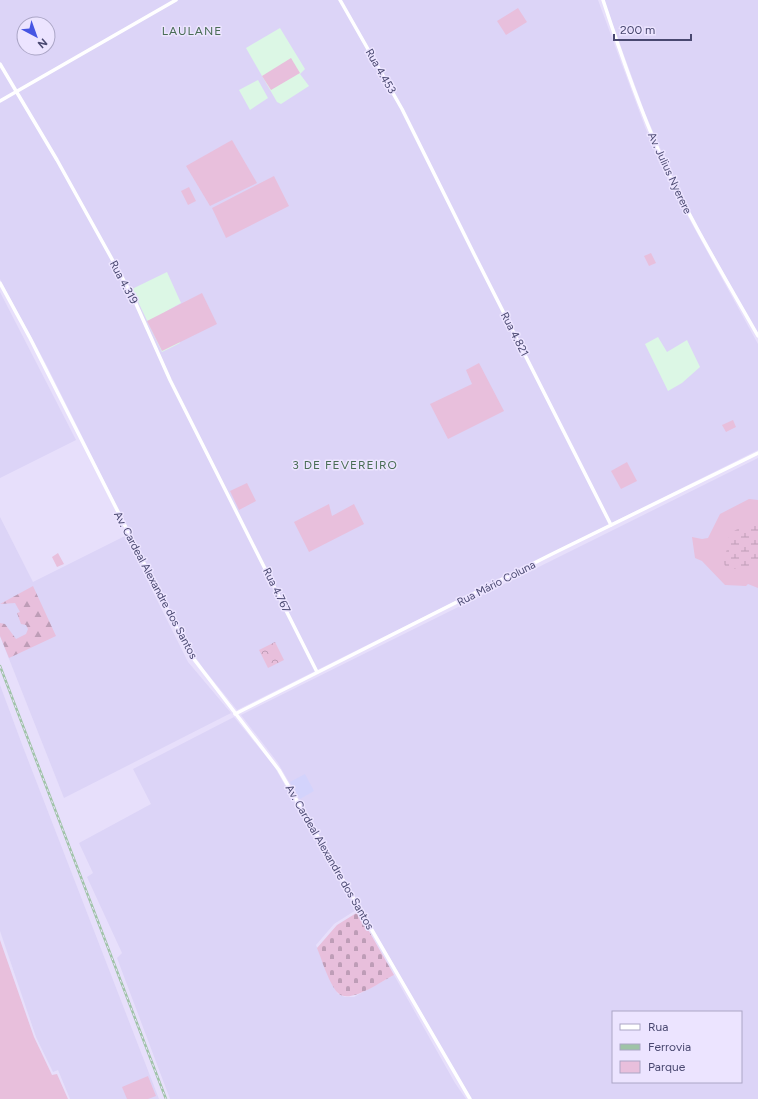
<svg xmlns="http://www.w3.org/2000/svg" width="758" height="1099" font-family="Figtree,sans-serif">
  <style>
    .residential { fill: #dcd4f7; fill-rule: evenodd }
    .commercial { fill: #d3d3fc }
    .education { fill: #dcf7e5 }
    .green { fill: #e8bfdc }
    .forest { fill: url(#forest-firs) }
    .wetland { fill: url(#wetland-marsh) }
    .cemetery { fill: url(#cemetery-stones) }
    .park { fill: url(#park-crowns) }
    .lines { fill: none; stroke-linecap: round; stroke-linejoin: round }
    .secondary { stroke: #fff; stroke-width: 3.5 }
    .rail-casing { stroke: #9fc3a7; stroke-width: 2.5 }
    .rail { stroke: #ece4ff; stroke-width: 1; stroke-dasharray: 3; stroke-linecap: butt }
    .labels { text-anchor: middle; stroke-width: 3; stroke-linejoin: round; paint-order: stroke }
    .street-label { font-size: 11px; fill: #494870; stroke: #ece4ff }
    .neighbourhood-label { font-size: 12px; letter-spacing: 1px; fill: #4a6d56; stroke: #ece4ff }
  </style>
  <defs>
    <pattern id="forest-firs" width="22" height="20" patternUnits="userSpaceOnUse"><rect width="22" height="20" fill="#e8bfdc"/><path d="M5 1l3.5 6h-7zM16 11l3.5 6h-7z" fill="#be9db7"/></pattern>
    <pattern id="wetland-marsh" width="20" height="14" patternUnits="userSpaceOnUse"><rect width="20" height="14" fill="#e8bfdc"/><path d="M1 5h8M5 5V1M11 12h8M15 12V8" fill="none" stroke="#be9db7"/></pattern>
    <pattern id="cemetery-stones" width="16" height="16" patternUnits="userSpaceOnUse"><rect width="16" height="16" fill="#e8bfdc"/><path d="M2 7V4a2 2 0 0 1 4 0v3zM10 15v-3a2 2 0 0 1 4 0v3z" fill="#be9db7"/></pattern>
    <pattern id="park-crowns" width="20" height="18" patternUnits="userSpaceOnUse"><rect width="20" height="18" fill="#e8bfdc"/><path d="M2 6a3 3 0 1 1 6 0M12 15a3 3 0 1 1 6 0" fill="none" stroke="#be9db7"/></pattern>
  </defs>
  <rect width="100%" height="100%" fill="#e7dffb"/>
  <g class="residential">
    <path d="M 0,0 L 598,0 L 645,127 L 669,182 L 758,344 L 758,450 L 237,710 L 203,668 L 184,640 L 48,368 L 0,279 ZM 24,24 L 48,24 L 48,48 L 24,48 Z"/>
    <polygon points="604,0 758,0 758,335 680,194 645,113"/>
    <polygon points="0,292 76,440 0,478"/>
    <path d="M 758,458 L 758,1099 L 471,1099 L 278,763 L 241,715 ZM 613,1012 L 741,1012 L 741,1082 L 613,1082 Z"/>
    <polygon points="0,517 33,582 125,536 188,662 231,713 64,798 0,636"/>
    <polygon points="0,685 23,747 159,1099 70,1099 58,1070 53,1072 36,1037 0,931"/>
    <polygon points="234,717 274,766 356,910 334,924 316,945 334,987 338,994 345,997 354,997 394,975 455,1083 466,1099 170,1099 117,958 122,953 87,877 93,873 79,843 151,804 133,769"/>
  </g>
  <polygon class="commercial" points="305,774 314,791 300,799 290,782"/>
  <g class="education">
    <polygon points="280,28 305,69 300,74 309,86 281,104 277,102 246,48"/>
    <polygon points="258,80 268,98 250,110 239,90"/>
    <polygon points="167,272 181,303 165,312 180,343 162,352 132,289"/>
    <polygon points="658,337 667,352 687,340 700,367 682,383 668,391 645,344"/>
  </g>
  <g class="green">
    <polygon points="518,8 527,22 506,35 497,21"/>
    <polygon points="291,58 300,73 271,90 262,76"/>
    <polygon points="232,140 257,183 210,206 186,166"/>
    <polygon points="274,176 289,206 226,238 212,208"/>
    <polygon points="189,187 196,201 188,205 181,191"/>
    <polygon points="651,253 656,263 649,266 644,256"/>
    <polygon points="202,293 217,324 162,351 147,321"/>
    <polygon points="479,363 504,411 448,439 430,404 472,384 466,370"/>
    <polygon points="733,420 736,427 726,432 722,425"/>
    <polygon points="627,462 637,481 621,489 611,471"/>
    <polygon points="247,483 256,501 239,510 230,491"/>
    <polygon points="749,499 758,500 758,588 748,584 746,586 725,585 702,561 695,558 692,537 702,539 708,538 720,514"/>
    <polygon points="329,504 332,516 354,504 364,524 309,552 294,522"/>
    <polygon points="58,553 64,564 57,567 52,557"/>
    <polygon points="0,940 34,1037 52,1075 57,1074 68,1099 0,1099"/>
    <polygon points="148,1076 156,1096 148,1099 127,1099 122,1087"/>
  </g>
  <polygon class="forest" points="33,586 56,636 9,658 0,636 0,623 5,624 16,639 26,634 28,629 26,625 21,624 17,613 20,612 15,603 0,604"/>
  <path class="wetland" d="M 754,524 L 758,526 L 758,564 L 728,570 C 720,560 725,557 728,546 C 728,543 728,540 729,537 C 732,529 746,525 754,524 Z"/>
  <path class="cemetery" d="M 358,912 L 394,975 C 382,981 349,1005 338,993 C 329,984 322,960 317,948 L 337,925 Z"/>
  <polygon class="park" points="275,642 284,660 268,668 259,650"/>
  <g class="lines">
    <g class="secondary">
      <polyline points="340,0 402,109 474,254 611,525"/>
      <path d="M 603,0 C 620,52 638,104 660,154 C 688,217 724,276 758,336"/>
      <polyline points="0,64 57,160 133,297 170,380 317,672"/>
      <polyline points="0,101 176,0"/>
      <polyline points="0,283 30,338 190,654 279,770 470,1099"/>
      <polyline points="235,714 552,554 758,453"/>
    </g>
    <defs>
      <polyline id="rail" points="0,666 166,1099"/>
    </defs>
    <use href="#rail" class="rail-casing"/>
    <use href="#rail" class="rail"/>
  </g>
  <g class="labels">
    <g class="street-label">
      <text transform="translate(381 71) rotate(60)" y="4">Rua 4.453</text>
      <text transform="translate(670 173) rotate(65)" y="4">Av. Julius Nyerere</text>
      <text transform="translate(124 282) rotate(62)" y="4">Rua 4.319</text>
      <text transform="translate(515 334) rotate(63)" y="4">Rua 4.821</text>
      <text transform="translate(496 583) rotate(-27)" y="4">Rua Mário Coluna</text>
      <text transform="translate(156 585) rotate(62)" y="4">Av. Cardeal Alexandre dos Santos</text>
      <text transform="translate(277 590) rotate(64)" y="4">Rua 4.767</text>
      <text transform="translate(330 857) rotate(60)" y="4">Av. Cardeal Alexandre dos Santos</text>
    </g>
    <g class="neighbourhood-label">
      <text x="192" y="35">LAULANE</text>
      <text x="345" y="469">3 DE FEVEREIRO</text>
    </g>
  </g>
  <rect x="612" y="1011" width="130" height="72" fill="#ece4ff" stroke="#aba6c6"/>
  <rect x="620" y="1024" width="20" height="6" fill="#ffffff" stroke="#aba6c6"/>
  <text x="648" y="1031" font-size="12" fill="#494870">Rua</text>
  <rect x="620" y="1044" width="20" height="6" fill="#9fc3a7" stroke="#aba6c6"/>
  <text x="648" y="1051" font-size="12" fill="#494870">Ferrovia</text>
  <rect x="620" y="1061" width="20" height="12" fill="#e8bfdc" stroke="#aba6c6"/>
  <text x="648" y="1071" font-size="12" fill="#494870">Parque</text>
  <g transform="translate(36 36) rotate(139)"><circle r="19" fill="#ece4ff" stroke="#aba6c6"/>
  <path d="M0-3L7 15L0 10L-7 15Z" fill="#4655e3"/>
  <text y="-6" font-size="11" font-weight="bold" text-anchor="middle" fill="#494870">N</text>
  </g>
  <path d="M614 34v6h77v-6" fill="none" stroke="#494870" stroke-width="2"/>
  <text x="620" y="34" font-size="12" fill="#494870" stroke="#ece4ff" stroke-width="3" paint-order="stroke">200 m</text>
</svg>
